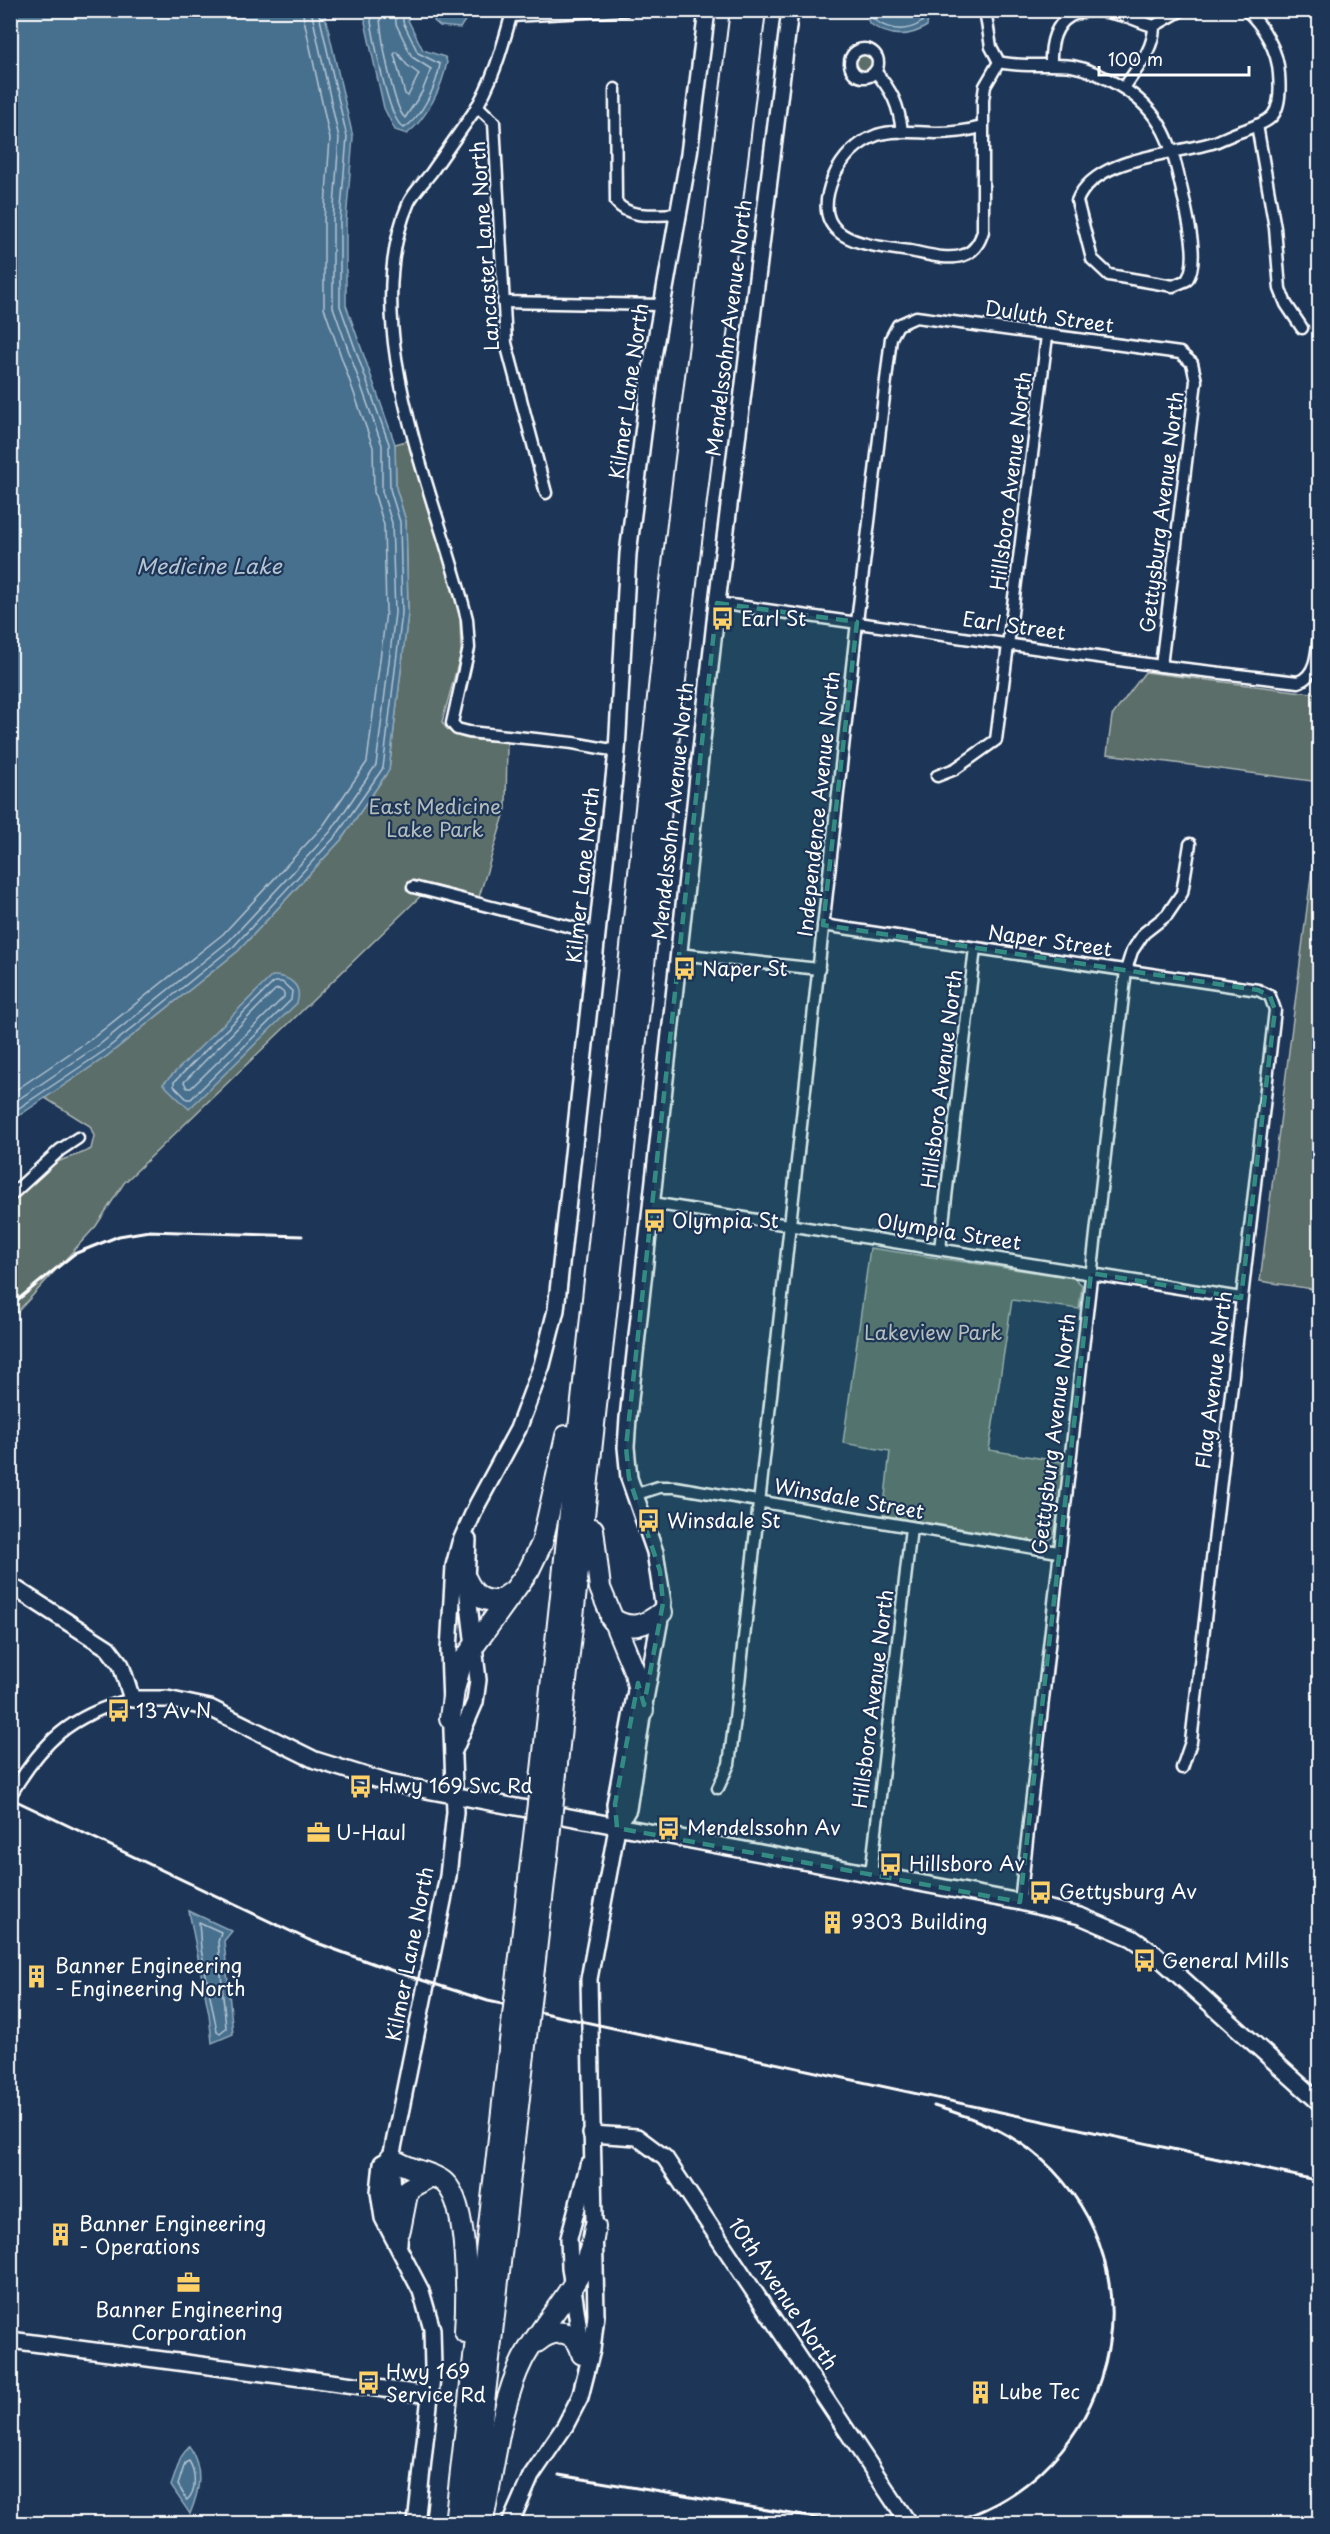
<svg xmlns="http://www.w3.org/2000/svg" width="1330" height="2534" font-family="'Playpen Sans',sans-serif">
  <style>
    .green { fill: #5b6e6a; stroke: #adb6b4; stroke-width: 1.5 }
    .water { fill: #476f8e; stroke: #91a9bb; stroke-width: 1.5 }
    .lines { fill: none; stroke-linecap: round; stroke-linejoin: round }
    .shore { stroke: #b5c5d2; stroke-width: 1.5 }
    .street-casing { stroke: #fff; stroke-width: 15 }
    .secondary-casing { stroke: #fff; stroke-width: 20 }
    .highway-casing { stroke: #fff; stroke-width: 24 }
    .street { stroke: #1d3557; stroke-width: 10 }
    .secondary { stroke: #1d3557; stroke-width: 15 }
    .highway { stroke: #1d3557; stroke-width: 20 }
    .rail { stroke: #fff; stroke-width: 3 }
    .highway-bridge-casing { stroke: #fff; stroke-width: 24; stroke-linecap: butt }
    .highway-bridge { stroke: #1d3557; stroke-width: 20 }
    .marked { fill: #338b84; fill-opacity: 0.2; stroke: #338b84; stroke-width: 4.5; stroke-dasharray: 12 8; stroke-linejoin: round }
    .labels { text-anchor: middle; stroke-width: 4.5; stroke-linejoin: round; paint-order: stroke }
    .street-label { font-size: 20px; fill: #fff; stroke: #1d3557 }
    .poi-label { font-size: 20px; fill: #fff; stroke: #1d3557; text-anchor: start }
    .park-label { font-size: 20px; fill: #b5bebc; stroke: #1d3557 }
    .water-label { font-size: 21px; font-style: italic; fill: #b5c5d2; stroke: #1d3557 }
  </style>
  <rect width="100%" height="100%" fill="#1d3557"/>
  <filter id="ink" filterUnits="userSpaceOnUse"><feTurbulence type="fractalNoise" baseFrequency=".0167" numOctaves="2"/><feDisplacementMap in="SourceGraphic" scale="12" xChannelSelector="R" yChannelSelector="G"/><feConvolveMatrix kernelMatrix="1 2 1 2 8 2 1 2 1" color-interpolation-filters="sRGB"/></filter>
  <g filter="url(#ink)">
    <g class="green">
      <circle cx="864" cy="63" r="9"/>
      <path d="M 410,440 L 453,587 L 460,619 L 461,653 L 442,722 C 453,744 486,740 507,742 L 506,809 L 479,897 L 432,885 L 124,1183 L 96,1226 L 11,1319 L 11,1204 C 25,1191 40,1172 56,1163 C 68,1156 79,1156 91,1149 L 94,1136 L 90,1126 L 45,1098 L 107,1056 L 238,951 L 341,840 L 389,770 L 408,613 L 406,521 L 396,488 L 395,444 Z"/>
      <polygon points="1145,672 1319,694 1319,782 1107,754 1112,716"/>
      <polygon points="1319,813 1319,1290 1260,1281"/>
      <polygon points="870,1248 1074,1278 1082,1285 1079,1309 1012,1300 989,1450 1063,1462 1056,1534 1045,1543 883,1515 890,1451 843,1443"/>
    </g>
    <g class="water">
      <polygon points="11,10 324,11 353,137 346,221 346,305 395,444 396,488 406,521 408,613 389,770 341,840 238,951 107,1056 11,1121"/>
      <polygon points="437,10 467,11 466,19 460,28 440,26 434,21"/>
      <path d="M 367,11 L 409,11 L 408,20 L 423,50 L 445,57 L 447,62 C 442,88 427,118 407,134 L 395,130 L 384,108 L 365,22 Z"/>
      <path d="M 929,11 L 927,26 C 907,39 888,37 869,23 L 865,11 Z"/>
      <path d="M 272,976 C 288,975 303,985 297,1003 L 189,1109 L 163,1084 Z"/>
      <polygon points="189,1911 232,1931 224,1941 233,2034 212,2043 209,2014"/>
      <path d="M 189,2446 C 204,2470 200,2489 190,2514 L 171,2486 L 181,2457 Z"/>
    </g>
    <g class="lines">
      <g class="shore">
        <path d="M 373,10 L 371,22 C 375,42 388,121 404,128 C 422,117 437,85 440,64 L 418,53 L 403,22 L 403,10"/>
        <path d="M 380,10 C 379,28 393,108 405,118 L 422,92 L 431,69 L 412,57 L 396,24 L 395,10"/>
        <path d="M 871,10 L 874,20 C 889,30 906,33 922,22 L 924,10"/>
        <polygon points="397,52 407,65 419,74 408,96 405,94 394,54"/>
        <polygon points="274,982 282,982 292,991 291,1000 191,1099 187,1099 174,1086 174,1082"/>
        <polygon points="279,989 284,993 284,997 191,1088 187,1088 184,1082 275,990"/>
        <polyline points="10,1094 94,1037 223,934 323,826 367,762 386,612 384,525 374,492 373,447 324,308 324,220 330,139 302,10"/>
        <polyline points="10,1105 99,1045 229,941 331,831 376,765 395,613 392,523 382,491 382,445 333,307 333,220 339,138 311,10"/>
        <polyline points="10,1114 104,1051 234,946 336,836 383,768 402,613 400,522 390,489 389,444 340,306 340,221 347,137 318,10"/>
        <polygon points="199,1922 221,1932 218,1942 226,2028 220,2033 217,2031 201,1949"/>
        <path d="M 189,2461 C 196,2472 197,2491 187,2500 L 178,2485 L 185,2463 Z"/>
      </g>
      <defs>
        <g id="street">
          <path d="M 510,10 L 511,16 C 502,49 492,84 473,113 C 459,133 445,153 431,173 C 424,182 414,192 409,202 C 355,326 437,496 467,619 L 469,648 L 452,723 L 457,729 L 469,732 L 573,743 L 617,751"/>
          <path d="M 985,10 L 991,47 L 999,62 C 1023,68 1047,63 1072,66 C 1089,69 1103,76 1118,85 C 1168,114 1173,152 1185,204 C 1189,225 1199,262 1187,280 L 1173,286 L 1109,275 L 1092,259 L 1077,201 C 1095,156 1174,155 1215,142 C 1225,138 1235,133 1245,130 C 1254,126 1267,123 1273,115 C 1281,105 1280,86 1279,74 C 1278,51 1263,25 1246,10"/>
          <polyline points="511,16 625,10"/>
          <polyline points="1154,26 1182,10"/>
          <circle cx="864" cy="63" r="14"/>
          <path d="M 1051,65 C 1049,14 1079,3 1124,16 C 1134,18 1144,24 1154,26 C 1154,50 1136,69 1124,88"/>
          <path d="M 875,71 C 892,91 899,105 902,132"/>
          <path d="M 615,89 L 616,202 C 630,220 658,214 680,214"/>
          <polyline points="477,106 494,122 506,343 546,493"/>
          <polyline points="1257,125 1275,228 1280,289 1286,304 1302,328"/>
          <path d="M 982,127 C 967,131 952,133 936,133 C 917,133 896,129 877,135 C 856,143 842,158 833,178 C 807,242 866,245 910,251 C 926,254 948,261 964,255 C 975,251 980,242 983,231 L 983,100 L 985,86 L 999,62"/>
          <polyline points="503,302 661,305"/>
          <path d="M 717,603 L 1161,666 L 1298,682 C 1320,675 1317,642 1320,623"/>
          <polyline points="937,776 955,769 996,740 1047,336"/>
          <polyline points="413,887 598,934"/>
          <polyline points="823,925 1258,990 1270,996 1275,1010 1191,1742 1182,1768"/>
          <polyline points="678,954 819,969"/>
          <polyline points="10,1196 60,1150 78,1138"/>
          <polyline points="652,1203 1241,1298"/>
          <polyline points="940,1249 975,948"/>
          <polyline points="634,1495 659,1487 675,1487 1058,1552"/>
          <polyline points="718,1788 729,1764 735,1719 857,622 891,338 898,325 916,317 1180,353 1192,363 1196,381 1161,666"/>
          <path d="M 10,1796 C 42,1742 70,1715 132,1699"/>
          <polyline points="871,1874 911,1528"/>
          <polyline points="1020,1902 1126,970 1132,951 1144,933 1167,915 1182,893 1190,844"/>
        </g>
        <g id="secondary">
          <polyline points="10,1585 108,1648 121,1665 132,1699 167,1699 210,1708 315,1760 389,1783 1020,1902 1080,1916 1132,1938 1155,1954 1320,2103"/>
          <polyline points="453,1753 475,1702 478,1680 466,1579 468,1540"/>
          <polyline points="617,1828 628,1809 643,1710 663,1603 655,1552 629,1478 626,1447 628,1418 717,603 790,10"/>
          <polyline points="591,2134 637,2137 665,2158 909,2524"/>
          <polyline points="391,2158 382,2163 379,2192 383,2218 421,2291 432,2329 433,2368 416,2524"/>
          <polyline points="399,2244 400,2230 394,2207 391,2158 448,1876 455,1812 449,1650 454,1566 460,1543 477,1505 518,1429 542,1365 556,1310 617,751 628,554 652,362 689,154 707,10"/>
          <polyline points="10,2340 430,2395"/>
          <polyline points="582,2351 570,2267 569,2238 588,2166"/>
          <polyline points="510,2524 531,2476 565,2426 580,2397 592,2350 596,2315 589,1979 617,1828 615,1804 637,1685"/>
        </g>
        <g id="highway">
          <polyline points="593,1529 600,1588 635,1673 643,1710"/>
          <path d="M 466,1579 C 473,1594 481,1602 499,1601 L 512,1592"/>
          <path d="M 611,1618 C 630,1631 645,1626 662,1612"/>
          <polyline points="450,1718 454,1690 461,1664 529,1570 542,1543 566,1436"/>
          <polyline points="542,1771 667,614 741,10"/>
          <polyline points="556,1773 681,625 755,10"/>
          <polyline points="519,1965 532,1853"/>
          <polyline points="534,1968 547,1856"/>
          <path d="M 391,2158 C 409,2171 433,2172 445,2183 C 469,2205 467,2299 465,2332"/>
          <polyline points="400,2230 408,2189 431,2176"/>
          <path d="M 537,2342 C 554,2327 577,2329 582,2354"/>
          <polyline points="455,2524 509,2050"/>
          <polyline points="470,2524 524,2054"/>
          <path d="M 482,2524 C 494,2472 499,2406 523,2359 C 547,2314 589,2280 595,2227"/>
        </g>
      </defs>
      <use href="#street" class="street-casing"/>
      <use href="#secondary" class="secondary-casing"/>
      <use href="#highway" class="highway-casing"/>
      <use href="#street" class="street"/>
      <use href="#secondary" class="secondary"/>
      <use href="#highway" class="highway"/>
      <g class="rail">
        <polyline points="10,1306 74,1254 119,1236 149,1231 302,1236"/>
        <polyline points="10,1798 309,1940 396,1972 488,2001 1320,2181"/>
        <path d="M 934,2106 C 979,2119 1020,2136 1053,2170 C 1169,2291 1101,2488 941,2524"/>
        <polyline points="559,2475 851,2524"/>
      </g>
      <defs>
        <g id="highway-bridge">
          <polyline points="532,1853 542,1771"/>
          <polyline points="547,1856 556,1773"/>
          <polyline points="509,2050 519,1965"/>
          <polyline points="524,2054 534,1968"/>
        </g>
      </defs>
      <use href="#highway-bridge" class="highway-bridge-casing"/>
      <use href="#highway-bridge" class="highway-bridge"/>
    </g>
  </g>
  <path class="marked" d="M 717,603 L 857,622 L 823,925 L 1258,990 L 1270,996 L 1275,1010 L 1241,1298 L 1091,1273 L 1020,1902 L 617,1828 L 615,1804 L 638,1683 L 644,1705 L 663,1603 L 660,1571 L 629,1478 L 626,1447 Z"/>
  <defs>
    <symbol id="bus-bare" viewBox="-9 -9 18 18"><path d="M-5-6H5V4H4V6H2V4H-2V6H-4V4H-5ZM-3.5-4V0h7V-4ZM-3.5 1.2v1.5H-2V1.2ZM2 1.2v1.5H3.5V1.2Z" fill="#ffd166" stroke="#1d3557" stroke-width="2.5" paint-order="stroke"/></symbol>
    <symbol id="office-bare" viewBox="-9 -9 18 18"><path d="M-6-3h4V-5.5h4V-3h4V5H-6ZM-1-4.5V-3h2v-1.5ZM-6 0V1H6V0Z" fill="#ffd166" stroke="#1d3557" stroke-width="2.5" paint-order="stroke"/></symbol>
    <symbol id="building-bare" viewBox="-9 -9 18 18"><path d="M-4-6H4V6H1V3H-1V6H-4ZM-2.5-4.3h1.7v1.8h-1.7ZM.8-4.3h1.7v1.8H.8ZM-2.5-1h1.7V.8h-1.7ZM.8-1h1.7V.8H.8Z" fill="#ffd166" stroke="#1d3557" stroke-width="2.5" paint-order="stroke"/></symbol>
  </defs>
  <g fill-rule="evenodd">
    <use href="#bus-bare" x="706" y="602" width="33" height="33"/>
    <use href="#bus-bare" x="668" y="952" width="33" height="33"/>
    <use href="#bus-bare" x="638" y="1204" width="33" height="33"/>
    <use href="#bus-bare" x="632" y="1504" width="33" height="33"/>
    <use href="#bus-bare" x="102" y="1694" width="33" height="33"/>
    <use href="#bus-bare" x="344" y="1770" width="33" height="33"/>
    <use href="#bus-bare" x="652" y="1812" width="33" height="33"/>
    <use href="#office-bare" x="302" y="1816" width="33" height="33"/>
    <use href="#bus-bare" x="874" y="1848" width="33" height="33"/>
    <use href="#bus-bare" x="1024" y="1876" width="33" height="33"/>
    <use href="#building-bare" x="816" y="1906" width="33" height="33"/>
    <use href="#bus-bare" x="1128" y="1944" width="33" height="33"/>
    <use href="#building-bare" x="20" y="1960" width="33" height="33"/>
    <use href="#building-bare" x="44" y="2218" width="33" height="33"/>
    <use href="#office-bare" x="172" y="2266" width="33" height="33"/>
    <use href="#bus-bare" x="352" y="2366" width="33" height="33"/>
    <use href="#building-bare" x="964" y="2376" width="33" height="33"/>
  </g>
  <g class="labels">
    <g class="street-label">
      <text transform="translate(485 246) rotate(-94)" y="7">Lancaster Lane North</text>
      <text transform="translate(1049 317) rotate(8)" y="7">Duluth Street</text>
      <text transform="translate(729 328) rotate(-83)" y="7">Mendelssohn Avenue North</text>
      <text transform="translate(629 391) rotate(-82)" y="7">Kilmer Lane North</text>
      <text transform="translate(1011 481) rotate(-83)" y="7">Hillsboro Avenue North</text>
      <text transform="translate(1162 512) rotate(-83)" y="7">Gettysburg Avenue North</text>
      <text transform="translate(1014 626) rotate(8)" y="7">Earl Street</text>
      <text transform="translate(819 804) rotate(-84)" y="7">Independence Avenue North</text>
      <text transform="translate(673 811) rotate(-84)" y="7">Mendelssohn Avenue North</text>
      <text transform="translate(583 875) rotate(-84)" y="7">Kilmer Lane North</text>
      <text transform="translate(1050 941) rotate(8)" y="7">Naper Street</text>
      <text transform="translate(942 1079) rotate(-83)" y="7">Hillsboro Avenue North</text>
      <text transform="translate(949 1232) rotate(9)" y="7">Olympia Street</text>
      <text transform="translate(1214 1380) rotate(-83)" y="7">Flag Avenue North</text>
      <text transform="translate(1054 1434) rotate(-83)" y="7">Gettysburg Avenue North</text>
      <text transform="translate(849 1499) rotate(10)" y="7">Winsdale Street</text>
      <text transform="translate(873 1699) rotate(-83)" y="7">Hillsboro Avenue North</text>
      <text transform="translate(410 1954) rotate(-79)" y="7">Kilmer Lane North</text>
      <text transform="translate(783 2294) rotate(56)" y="7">10th Avenue North</text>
    </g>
    <g class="poi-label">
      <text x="741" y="626">Earl St</text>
      <text x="702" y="976">Naper St</text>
      <text x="672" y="1228">Olympia St</text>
      <text x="667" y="1528">Winsdale St</text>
      <text x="136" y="1718">13 Av N</text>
      <text x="379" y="1793">Hwy 169 Svc Rd</text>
      <text x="687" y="1835">Mendelssohn Av</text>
      <text x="336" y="1840">U-Haul</text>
      <text x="909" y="1871">Hillsboro Av</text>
      <text x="1059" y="1899">Gettysburg Av</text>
      <text x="851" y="1929">9303 Building</text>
      <text x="1162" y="1968">General Mills</text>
      <text x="55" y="1973">Banner Engineering<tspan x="55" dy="23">- Engineering North</tspan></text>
      <text x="79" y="2231">Banner Engineering<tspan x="79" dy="23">- Operations</tspan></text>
      <text x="189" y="2317" text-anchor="middle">Banner Engineering<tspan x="189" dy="23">Corporation</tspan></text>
      <text x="386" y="2379">Hwy 169<tspan x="386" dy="23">Service Rd</tspan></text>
      <text x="999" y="2399">Lube Tec</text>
    </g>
    <g class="park-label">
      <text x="435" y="814">East Medicine<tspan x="435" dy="23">Lake Park</tspan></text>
      <text x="933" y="1340">Lakeview Park</text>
    </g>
    <g class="water-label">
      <text x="209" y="574">Medicine Lake</text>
    </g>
  </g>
  <rect width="1330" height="2534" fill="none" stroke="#1d3557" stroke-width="36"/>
  <rect x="18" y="18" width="1294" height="2498" fill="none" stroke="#fff" stroke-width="2" filter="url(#ink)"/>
  <path d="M1099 66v9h150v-9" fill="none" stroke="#ffffff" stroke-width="3"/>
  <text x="1108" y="66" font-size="18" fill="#ffffff" stroke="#1d3557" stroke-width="4.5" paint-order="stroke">100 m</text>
</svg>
